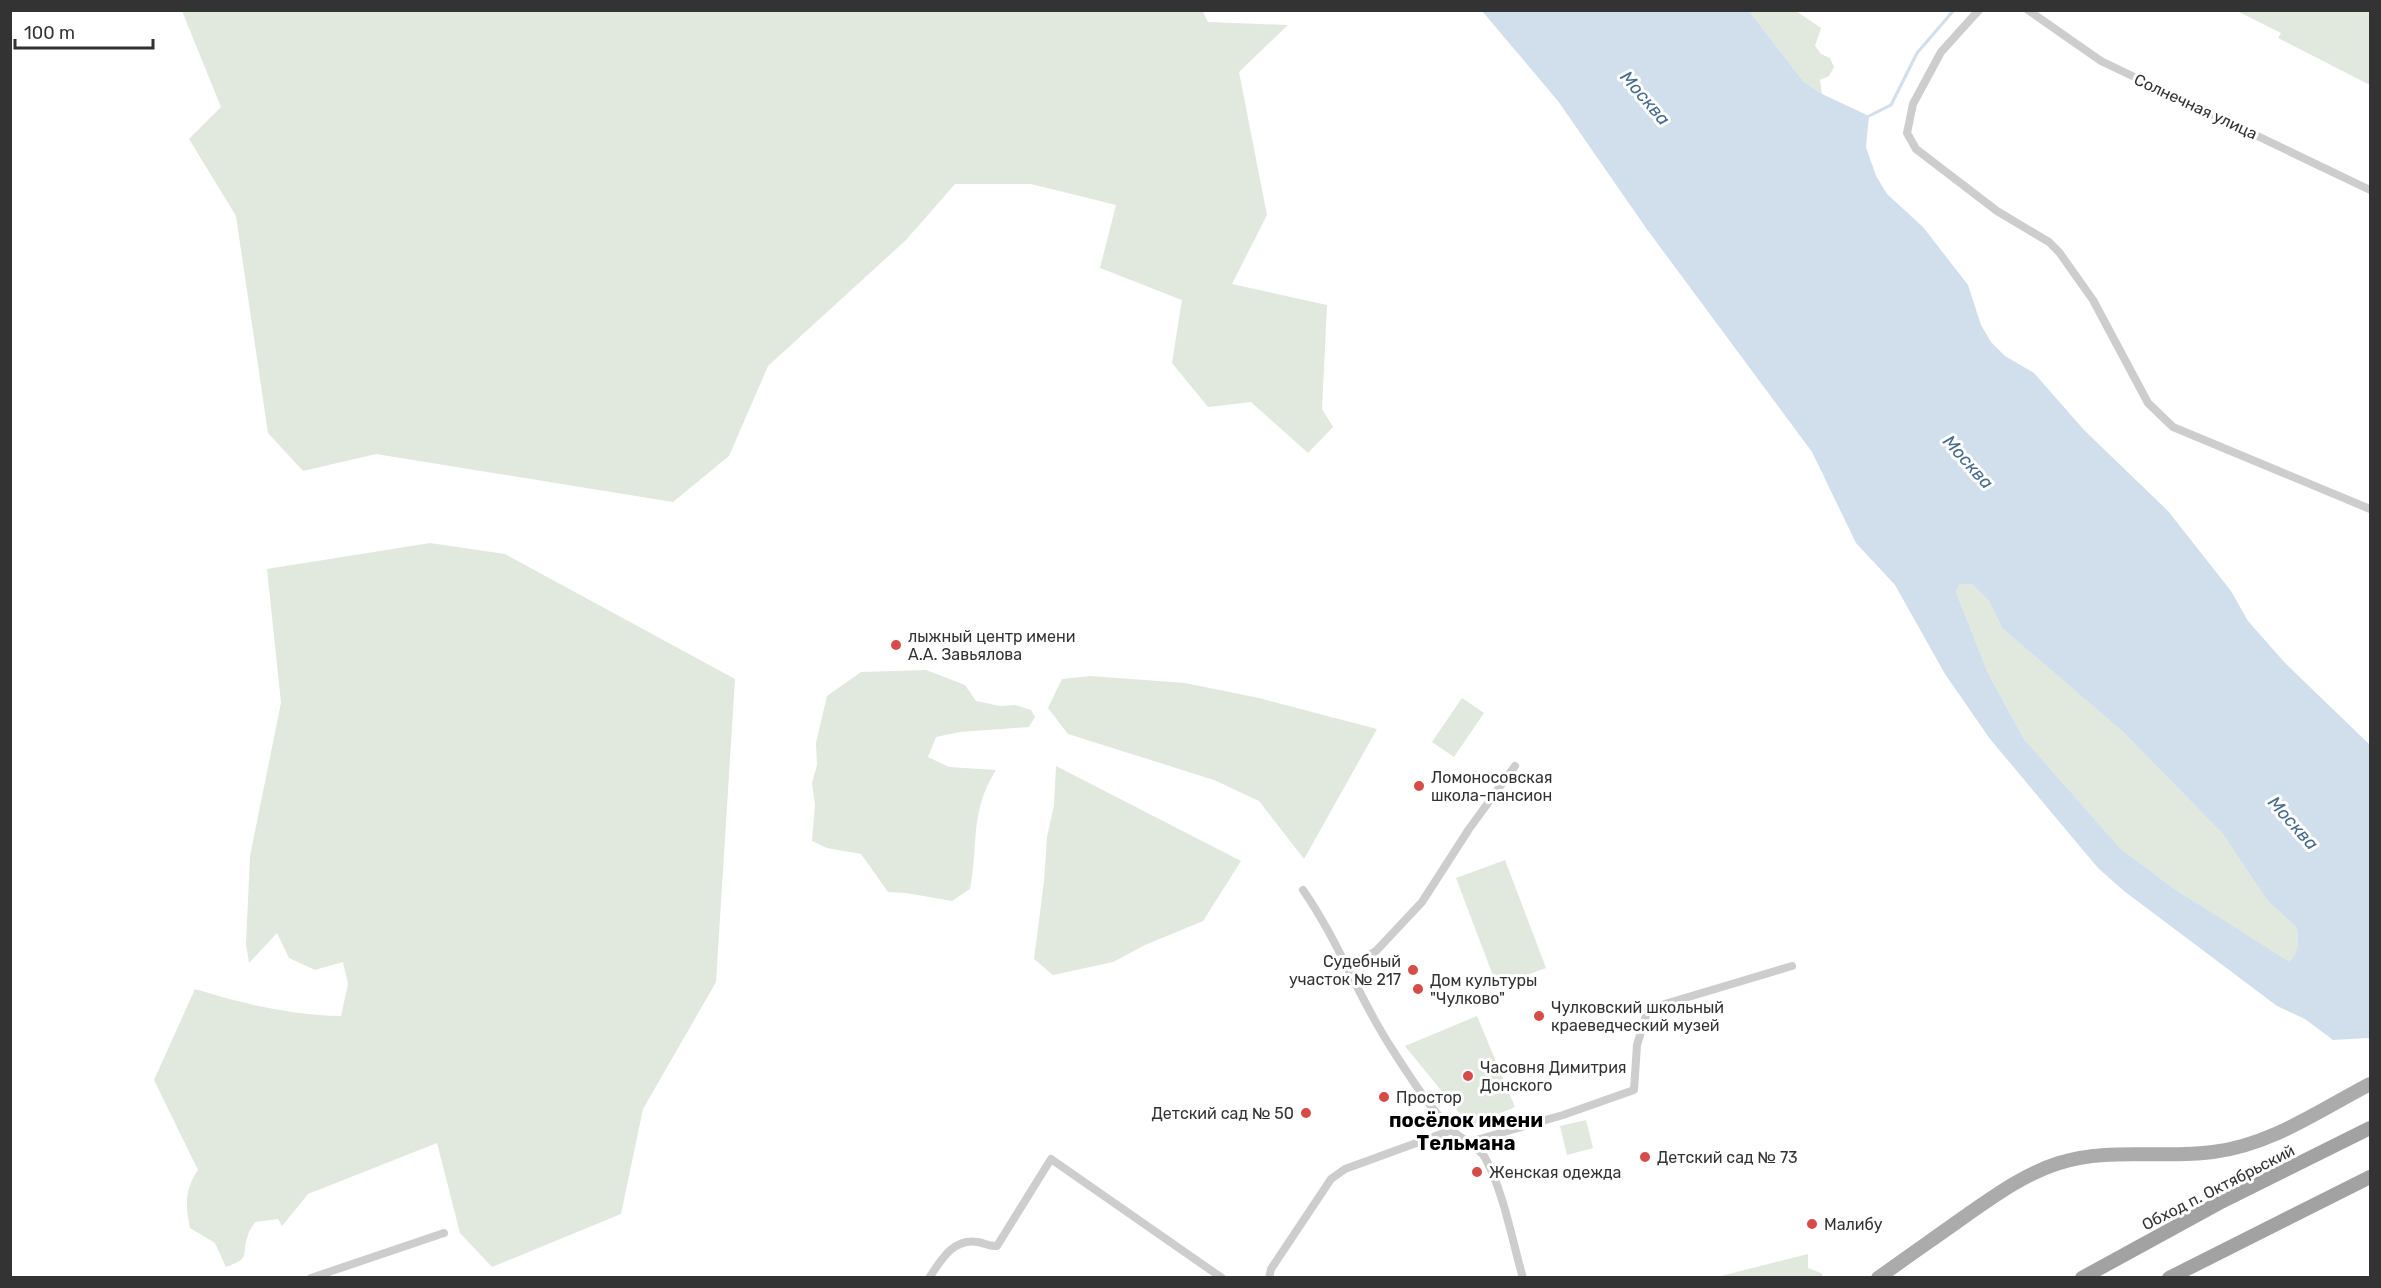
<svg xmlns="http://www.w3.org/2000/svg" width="2381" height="1288" font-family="Rubik,sans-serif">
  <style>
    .green { fill: #e1e8dd }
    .water { fill: #d1deeb; fill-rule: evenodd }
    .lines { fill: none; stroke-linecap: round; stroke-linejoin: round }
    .stream { stroke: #d1deeb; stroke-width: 3 }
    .minor { stroke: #cdcdcd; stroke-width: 8 }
    .primary { stroke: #ababab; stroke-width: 14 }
    .trunk { stroke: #a2a2a2; stroke-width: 14 }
    .poi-dot { fill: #d64c48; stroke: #fff; stroke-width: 2 }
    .labels { text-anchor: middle; stroke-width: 6; stroke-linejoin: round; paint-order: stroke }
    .street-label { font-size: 16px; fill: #333; stroke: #fff }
    .poi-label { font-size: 16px; fill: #333; stroke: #fff; text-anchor: start }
    .water-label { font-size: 18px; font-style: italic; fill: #476b8f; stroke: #fff }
    .quarter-label { font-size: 20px; font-weight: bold; fill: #000; stroke: #fff }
  </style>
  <rect width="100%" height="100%" fill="#fff"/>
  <g class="green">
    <polygon points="1202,10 1208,22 1288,25 1239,72 1267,215 1232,284 1327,305 1322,409 1333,427 1308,453 1251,402 1208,407 1172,363 1182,300 1100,268 1116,205 1031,184 955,184 906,240 768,366 729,456 673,502 376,454 303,471 268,433 236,216 189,139 221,107 182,11"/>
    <polygon points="1749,11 1796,11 1821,28 1815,46 1821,54 1830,58 1834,67 1829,76 1820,80 1822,94 1804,82"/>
    <polygon points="2237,11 2370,11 2370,85 2278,38 2281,33"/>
    <path d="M 430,543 L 505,554 L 735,679 L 716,982 L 643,1109 L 621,1214 L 492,1267 L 460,1233 L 437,1143 L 308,1194 L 282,1226 L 278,1219 L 255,1222 C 253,1226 249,1231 248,1235 C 240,1256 253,1257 226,1267 L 215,1243 L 190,1228 C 185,1205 185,1189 198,1170 L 154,1080 L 195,989 C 243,1004 291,1015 341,1016 L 348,984 L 343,962 L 315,970 L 289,958 L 277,933 L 249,963 L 246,944 L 250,856 L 281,703 L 267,569 Z"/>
    <path d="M 1960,584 L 1972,584 L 1989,601 L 2002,628 L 2123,732 L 2222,833 L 2267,900 L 2297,928 C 2298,941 2299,953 2289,963 L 2176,890 L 2120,848 L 2024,739 L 1988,673 L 1956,592 Z"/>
    <path d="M 926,670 L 965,685 L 976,701 L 1000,706 L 1015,705 L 1031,710 L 1035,717 L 1029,727 L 960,732 L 936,737 L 928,757 L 949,767 L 996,770 C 969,813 979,843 970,889 L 952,901 L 906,893 L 888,892 L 861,854 L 827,848 L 812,841 L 815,805 L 812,783 L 817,765 L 816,743 L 827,696 L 861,672 Z"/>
    <polygon points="1090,676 1185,683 1259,698 1377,729 1304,859 1259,801 1214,780 1068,734 1048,708 1062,679"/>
    <polygon points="1462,698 1484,713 1454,757 1432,742"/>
    <polygon points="1056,766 1241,861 1203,921 1145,945 1113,962 1053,975 1034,959 1044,882 1047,837 1054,805"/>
    <polygon points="1505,860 1546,968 1497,986 1456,878"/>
    <polygon points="1477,1016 1515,1107 1470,1126 1405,1046"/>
    <polygon points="1586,1120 1593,1148 1567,1155 1560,1126"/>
    <polygon points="1808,1254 1808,1268 1823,1274 1821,1277 1717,1277"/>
  </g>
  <path class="water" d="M 1482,11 L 1749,11 L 1804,82 L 1822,94 L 1869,116 L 1866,147 L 1876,176 L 1887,194 L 1923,227 L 1968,285 L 1981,325 L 1991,342 L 2005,356 L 2034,373 L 2085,431 L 2168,511 L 2231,591 L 2248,621 L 2286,664 L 2370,745 L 2370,1038 L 2333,1040 L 2305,1019 L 2277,1006 L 2124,891 L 2098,868 L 1990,739 L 1945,674 L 1895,585 L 1856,543 L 1812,452 L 1646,228 L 1558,101 ZM 1972,584 L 1989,601 L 2002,628 L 2123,732 L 2222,833 L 2267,900 L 2297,928 C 2298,941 2299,953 2289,962 L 2176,890 L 2120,848 L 2024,739 L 1988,673 L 1956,592 L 1960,584 Z"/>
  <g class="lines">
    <polyline class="stream" points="1869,116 1891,105 1917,53 1954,10"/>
    <g class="minor">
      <polyline points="1979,10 1941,52 1913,104 1907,133 1916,149 1997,211 2049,242 2059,252 2093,300 2148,403 2173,427 2370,509"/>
      <polyline points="2028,10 2101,61 2370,190"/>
      <path d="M 1303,890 C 1338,940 1359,999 1392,1049 C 1410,1077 1429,1107 1452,1130 C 1460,1138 1479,1148 1484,1156 C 1503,1189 1512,1240 1523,1278"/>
      <polyline points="1348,968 1376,951 1422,902 1469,829 1515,766"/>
      <polyline points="1466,1143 1563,1115 1634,1090 1637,1045 1648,1009 1792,966"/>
      <polyline points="311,1278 444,1233"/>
      <path d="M 929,1278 C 941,1260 953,1238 978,1242 C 985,1243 989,1247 997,1246 L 1051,1159 L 1222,1278"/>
      <polyline points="1269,1278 1271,1269 1331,1179 1345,1169 1452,1130"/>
    </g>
    <path class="primary" d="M 1878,1278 C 1907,1257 1936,1237 1964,1217 C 1993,1197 2024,1174 2059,1163 C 2109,1147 2161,1159 2213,1152 C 2271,1145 2320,1110 2370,1084"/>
    <g class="trunk">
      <polyline points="2082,1278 2219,1203 2370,1128"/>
      <polyline points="2169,1278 2370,1177"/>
    </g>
  </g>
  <g class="poi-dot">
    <circle cx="896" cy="645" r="6"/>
    <circle cx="1419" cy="786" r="6"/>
    <circle cx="1413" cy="970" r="6"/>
    <circle cx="1418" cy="989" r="6"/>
    <circle cx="1539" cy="1016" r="6"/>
    <circle cx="1468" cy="1076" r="6"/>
    <circle cx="1384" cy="1097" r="6"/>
    <circle cx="1306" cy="1113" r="6"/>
    <circle cx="1645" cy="1157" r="6"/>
    <circle cx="1477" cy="1172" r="6"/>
    <circle cx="1812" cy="1224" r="6"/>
  </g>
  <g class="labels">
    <g class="street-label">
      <text transform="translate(2196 106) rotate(25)" y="6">Солнечная улица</text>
      <text transform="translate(2218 1187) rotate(-27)" y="6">Обход п. Октябрьский</text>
    </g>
    <g class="poi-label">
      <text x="908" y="642">лыжный центр имени<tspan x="908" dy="18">А.А. Завьялова</tspan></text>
      <text x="1431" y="783">Ломоносовская<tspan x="1431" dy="18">школа-пансион</tspan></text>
      <text x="1401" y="967" text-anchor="end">Судебный<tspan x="1401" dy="18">участок № 217</tspan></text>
      <text x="1430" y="986">Дом культуры<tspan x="1430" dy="18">"Чулково"</tspan></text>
      <text x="1551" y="1013">Чулковский школьный<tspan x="1551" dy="18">краеведческий музей</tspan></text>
      <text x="1480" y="1073">Часовня Димитрия<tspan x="1480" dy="18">Донского</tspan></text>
      <text x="1396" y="1103">Простор</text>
      <text x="1294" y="1119" text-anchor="end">Детский сад № 50</text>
      <text x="1657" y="1163">Детский сад № 73</text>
      <text x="1489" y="1178">Женская одежда</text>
      <text x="1824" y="1230">Малибу</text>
    </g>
    <g class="water-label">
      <text transform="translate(1645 98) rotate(49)" y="6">Москва</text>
      <text transform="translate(1968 462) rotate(48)" y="6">Москва</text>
      <text transform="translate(2293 823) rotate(48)" y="6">Москва</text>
    </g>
    <g class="quarter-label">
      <text x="1466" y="1127">посёлок имени<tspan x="1466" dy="23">Тельмана</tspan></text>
    </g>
  </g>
  <rect width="2381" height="1288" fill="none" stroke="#333333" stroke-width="24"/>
  <path d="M15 39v9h138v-9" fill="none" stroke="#333333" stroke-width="3"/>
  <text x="24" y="39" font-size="18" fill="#333333" stroke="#ffffff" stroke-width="4.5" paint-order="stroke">100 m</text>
</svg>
